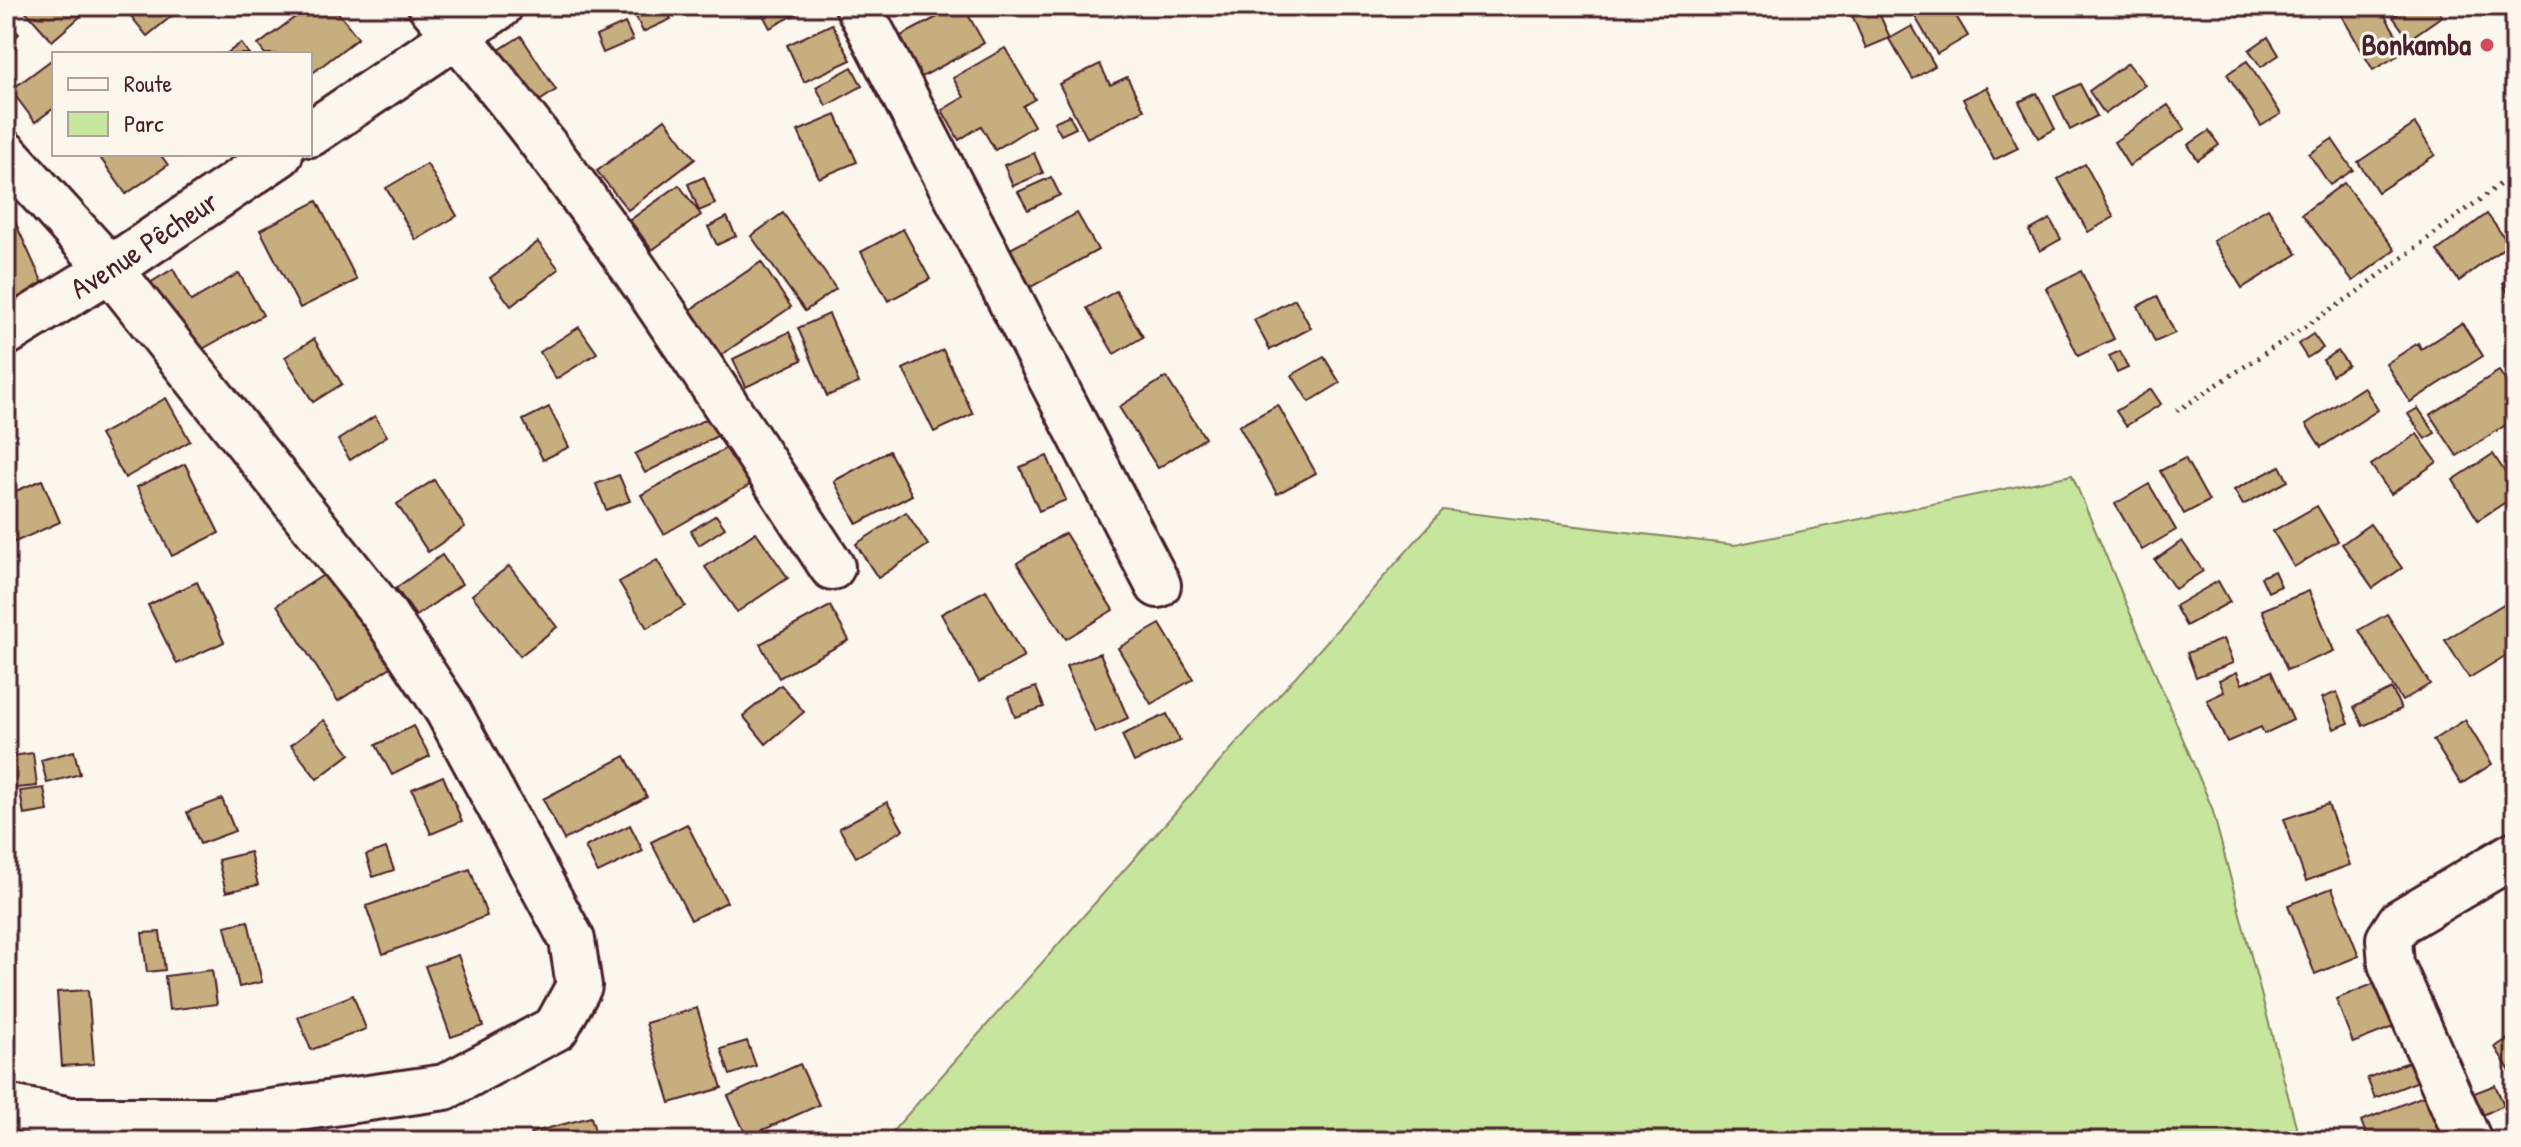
<svg xmlns="http://www.w3.org/2000/svg" width="2521" height="1147" font-family="'Patrick Hand',sans-serif">
  <style>
    .green { fill: #c7e69d; stroke: #888264; stroke-width: 2 }
    .building { fill: #c7ae7e; stroke: #4a1f2b; stroke-width: 2 }
    .lines { fill: none; stroke-linecap: round; stroke-linejoin: round }
    .street-casing { stroke: #4a1f2b; stroke-width: 50 }
    .path { stroke: #4a1f2b; stroke-width: 5; stroke-dasharray: 2 6; stroke-linecap: butt }
    .street { stroke: #fbf7ec; stroke-width: 44 }
    .poi-dot { fill: #d1495b; stroke: #fbf7ec; stroke-width: 3 }
    .labels { text-anchor: middle; stroke-width: 6; stroke-linejoin: round; paint-order: stroke }
    .poi-label { font-size: 30px; font-weight: bold; fill: #4a1f2b; stroke: #fbf7ec; text-anchor: end }
    .street-label { font-size: 30px; fill: #4a1f2b; stroke: #fbf7ec }
  </style>
  <rect width="100%" height="100%" fill="#fbf7ec"/>
  <filter id="ink" filterUnits="userSpaceOnUse"><feTurbulence type="fractalNoise" baseFrequency=".0125" numOctaves="2"/><feDisplacementMap in="SourceGraphic" scale="16" xChannelSelector="R" yChannelSelector="G"/><feConvolveMatrix kernelMatrix="1 2 1 2 8 2 1 2 1" color-interpolation-filters="sRGB"/></filter>
  <g filter="url(#ink)">
    <polygon class="green" points="2072,475 2212,808 2300,1141 884,1141 1443,510 1735,545"/>
    <g class="building">
      <polygon points="21,6 72,6 81,16 52,41"/>
      <polygon points="123,6 184,6 147,36"/>
      <polygon points="310,6 333,6 358,38 310,75 310,54 265,54 258,45"/>
      <polygon points="631,6 665,6 671,19 643,32"/>
      <polygon points="758,6 797,6 800,12 770,28"/>
      <polygon points="958,6 963,6 984,43 920,78 897,38"/>
      <polygon points="1848,6 1876,6 1890,38 1866,48"/>
      <polygon points="1929,6 1950,6 1968,36 1937,54 1914,15"/>
      <polygon points="2341,6 2379,6 2406,51 2373,70 2337,8"/>
      <polygon points="2409,6 2435,6 2442,16 2409,39 2393,17"/>
      <polygon points="6,21 19,34 6,47"/>
      <polygon points="625,23 633,40 603,53 596,36"/>
      <polygon points="832,24 851,60 804,82 787,45"/>
      <polygon points="1912,26 1935,66 1913,79 1889,39"/>
      <polygon points="521,36 556,90 526,110 491,55"/>
      <polygon points="2268,37 2279,55 2261,67 2249,50"/>
      <polygon points="241,43 249,54 226,54"/>
      <polygon points="1005,48 1035,99 1023,106 1034,126 995,150 981,126 959,140 942,110 964,97 953,78"/>
      <polygon points="54,58 54,108 35,122 11,90"/>
      <polygon points="2247,61 2281,114 2261,126 2227,74"/>
      <polygon points="2128,63 2145,85 2105,114 2089,91"/>
      <polygon points="1100,64 1110,85 1127,77 1144,110 1087,138 1059,84"/>
      <polygon points="852,67 862,86 826,106 816,87"/>
      <polygon points="2080,84 2097,116 2070,130 2054,96"/>
      <polygon points="1987,87 2018,148 1994,160 1963,99"/>
      <polygon points="2037,93 2055,129 2038,138 2019,102"/>
      <polygon points="2168,105 2185,129 2129,166 2114,142"/>
      <polygon points="836,115 857,162 819,178 798,131"/>
      <polygon points="1069,115 1076,128 1061,135 1054,122"/>
      <polygon points="665,119 695,159 628,210 597,171"/>
      <polygon points="2415,124 2435,155 2378,192 2358,162"/>
      <polygon points="2209,131 2219,145 2198,160 2188,145"/>
      <polygon points="2332,139 2353,170 2330,185 2309,154"/>
      <polygon points="1034,153 1043,173 1013,186 1004,165"/>
      <polygon points="103,154 160,154 168,165 126,194 99,156"/>
      <polygon points="427,164 457,216 416,240 386,188"/>
      <polygon points="2085,164 2114,217 2088,232 2058,179"/>
      <polygon points="704,177 715,204 699,211 688,184"/>
      <polygon points="1051,177 1060,195 1028,210 1018,192"/>
      <polygon points="2344,183 2395,250 2353,281 2302,214"/>
      <polygon points="679,185 701,215 652,250 630,220"/>
      <polygon points="317,201 357,280 300,308 260,230"/>
      <polygon points="6,202 45,288 6,306"/>
      <polygon points="2268,208 2297,254 2242,288 2213,241"/>
      <polygon points="783,213 836,289 805,311 751,236"/>
      <polygon points="1077,213 1098,250 1022,292 1001,254"/>
      <polygon points="2487,214 2509,244 2459,281 2437,251"/>
      <polygon points="727,217 736,236 717,245 708,227"/>
      <polygon points="2050,219 2061,239 2040,251 2029,231"/>
      <polygon points="903,229 930,279 888,301 861,252"/>
      <polygon points="538,242 559,269 511,306 490,278"/>
      <polygon points="761,262 791,307 721,355 690,310"/>
      <polygon points="173,269 191,301 239,273 263,315 190,356 148,284"/>
      <polygon points="2081,271 2114,339 2078,356 2046,288"/>
      <polygon points="2515,277 2515,300 2513,301 2503,284"/>
      <polygon points="1116,291 1143,337 1114,354 1087,308"/>
      <polygon points="2157,296 2175,333 2155,342 2138,306"/>
      <polygon points="1295,299 1311,328 1270,350 1254,320"/>
      <polygon points="829,314 859,383 827,396 798,328"/>
      <polygon points="2462,323 2483,356 2410,402 2386,364 2418,343 2421,349"/>
      <polygon points="579,327 597,353 556,379 540,352"/>
      <polygon points="789,332 802,360 746,387 733,359"/>
      <polygon points="2313,334 2323,348 2307,358 2298,344"/>
      <polygon points="314,339 342,384 313,402 285,357"/>
      <polygon points="943,350 973,414 934,432 903,369"/>
      <polygon points="2120,351 2128,368 2117,373 2109,356"/>
      <polygon points="2338,351 2348,365 2332,375 2323,360"/>
      <polygon points="1324,357 1340,383 1309,402 1292,375"/>
      <polygon points="2499,371 2515,396 2515,419 2457,456 2430,415"/>
      <polygon points="1166,377 1205,438 1158,468 1119,407"/>
      <polygon points="2364,387 2378,410 2321,447 2306,424"/>
      <polygon points="2151,389 2161,404 2126,426 2116,411"/>
      <polygon points="166,398 190,441 125,478 100,435"/>
      <polygon points="1278,405 1316,473 1277,494 1239,426"/>
      <polygon points="549,407 569,447 543,460 523,420"/>
      <polygon points="2418,408 2435,433 2425,439 2408,414"/>
      <polygon points="375,416 387,436 350,460 338,440"/>
      <polygon points="712,416 721,434 645,473 635,454"/>
      <polygon points="2417,434 2437,462 2391,494 2371,465"/>
      <polygon points="728,447 750,485 664,534 641,495"/>
      <polygon points="889,451 912,495 857,524 834,481"/>
      <polygon points="2493,454 2515,487 2515,496 2478,520 2453,480"/>
      <polygon points="1047,456 1066,500 1039,511 1020,467"/>
      <polygon points="2185,458 2209,501 2184,514 2160,471"/>
      <polygon points="185,464 219,533 172,556 137,487"/>
      <polygon points="2280,466 2288,481 2243,505 2234,490"/>
      <polygon points="619,475 630,501 606,510 596,484"/>
      <polygon points="42,480 60,522 6,546 6,495"/>
      <polygon points="434,480 465,527 428,552 397,504"/>
      <polygon points="2149,484 2176,530 2142,550 2115,504"/>
      <polygon points="2317,506 2338,541 2294,567 2273,531"/>
      <polygon points="906,512 928,545 878,578 856,544"/>
      <polygon points="716,515 725,528 699,545 691,531"/>
      <polygon points="2370,524 2402,568 2373,588 2342,544"/>
      <polygon points="756,532 788,578 737,612 705,567"/>
      <polygon points="1065,533 1113,610 1066,639 1017,563"/>
      <polygon points="2182,541 2203,571 2175,589 2155,560"/>
      <polygon points="442,555 462,584 416,616 396,588"/>
      <polygon points="657,560 685,606 647,628 619,582"/>
      <polygon points="509,566 557,627 520,656 472,595"/>
      <polygon points="333,569 394,665 338,701 277,605"/>
      <polygon points="2274,571 2281,586 2268,592 2261,577"/>
      <polygon points="2218,581 2230,602 2186,626 2175,606"/>
      <polygon points="197,582 224,642 177,664 148,605"/>
      <polygon points="986,590 1024,657 979,682 941,614"/>
      <polygon points="2309,591 2334,651 2287,670 2262,610"/>
      <polygon points="2515,597 2515,650 2469,678 2445,640"/>
      <polygon points="830,606 849,640 779,678 760,644"/>
      <polygon points="2387,614 2430,684 2402,701 2359,630"/>
      <polygon points="1160,624 1193,679 1151,704 1118,648"/>
      <polygon points="2223,639 2233,663 2196,677 2187,653"/>
      <polygon points="1100,653 1128,718 1095,733 1066,666"/>
      <polygon points="2271,671 2293,720 2264,734 2261,727 2227,742 2207,700 2224,692 2219,680 2237,672 2242,684"/>
      <polygon points="781,685 804,712 766,744 743,716"/>
      <polygon points="1036,687 1044,707 1015,717 1008,697"/>
      <polygon points="2392,689 2401,709 2363,726 2354,707"/>
      <polygon points="2337,692 2349,723 2334,729 2322,698"/>
      <polygon points="1167,714 1180,741 1134,762 1122,735"/>
      <polygon points="324,720 350,754 317,779 291,745"/>
      <polygon points="2465,720 2492,764 2461,784 2433,740"/>
      <polygon points="413,726 430,756 392,775 376,745"/>
      <polygon points="74,751 80,774 47,783 41,760"/>
      <polygon points="33,753 37,786 6,789 6,757"/>
      <polygon points="625,756 647,797 564,840 543,799"/>
      <polygon points="443,776 462,821 431,834 412,789"/>
      <polygon points="44,788 48,811 24,815 20,791"/>
      <polygon points="222,799 235,831 200,844 187,812"/>
      <polygon points="887,802 903,830 856,857 839,828"/>
      <polygon points="2328,804 2350,865 2306,881 2284,819"/>
      <polygon points="15,811 16,855 6,855 6,812"/>
      <polygon points="687,824 727,902 691,920 651,842"/>
      <polygon points="630,825 643,851 598,873 585,847"/>
      <polygon points="386,848 394,870 373,877 366,855"/>
      <polygon points="250,852 258,885 226,892 218,860"/>
      <polygon points="470,869 487,916 383,954 366,906"/>
      <polygon points="2332,888 2359,956 2315,974 2288,905"/>
      <polygon points="248,921 262,982 239,987 225,926"/>
      <polygon points="160,932 165,970 147,972 142,933"/>
      <polygon points="458,955 483,1026 451,1037 425,966"/>
      <polygon points="2515,966 2515,983 2507,971"/>
      <polygon points="212,970 217,1004 169,1010 165,976"/>
      <polygon points="2380,981 2398,1025 2353,1043 2336,999"/>
      <polygon points="88,990 94,1064 62,1066 57,992"/>
      <polygon points="353,995 366,1029 311,1050 298,1017"/>
      <polygon points="697,1008 722,1088 670,1103 646,1023"/>
      <polygon points="2515,1034 2515,1079 2495,1047"/>
      <polygon points="747,1041 756,1066 730,1075 721,1049"/>
      <polygon points="2426,1055 2434,1075 2375,1098 2367,1078"/>
      <polygon points="800,1064 819,1105 747,1137 728,1096"/>
      <polygon points="2495,1085 2504,1105 2479,1117 2469,1095"/>
      <polygon points="2441,1089 2455,1125 2415,1141 2369,1141 2361,1121"/>
      <polygon points="591,1117 598,1141 532,1141 530,1133"/>
    </g>
    <g class="lines">
      <defs>
        <g id="street">
          <path d="M 431,6 C 583,179 706,375 832,567"/>
          <polyline points="858,6 1158,585"/>
          <polyline points="310,134 500,6"/>
          <polyline points="6,154 110,269 384,614 448,711 572,940 579,986 556,1028 445,1087 215,1120 71,1120 6,1107"/>
          <path id="s1" d="M 6,333 L 110,269 L 280,154"/>
          <polyline points="2469,1141 2391,964 2389,939 2400,922 2515,854"/>
        </g>
      </defs>
      <use href="#street" class="street-casing"/>
      <polyline class="path" points="2177,411 2353,295 2515,173"/>
      <use href="#street" class="street"/>
    </g>
  </g>
  <circle class="poi-dot" cx="2487" cy="45" r="8"/>
  <g class="labels">
    <g class="poi-label">
      <text x="2471" y="55">Bonkamba</text>
    </g>
    <g class="street-label">
      <text dy="10" stroke="none"><textPath href="#s1" startOffset="164">Avenue Pêcheur</textPath></text>
    </g>
  </g>
  <rect width="2521" height="1147" fill="none" stroke="#fbf7ec" stroke-width="32"/>
  <rect x="16" y="16" width="2489" height="1115" fill="none" stroke="#4a1f2b" stroke-width="3" filter="url(#ink)"/>
  <rect x="52" y="52" width="260" height="104" fill="#fbf7ec" stroke="#b4a19f" stroke-width="2"/>
  <rect x="68" y="78" width="40" height="12" fill="#fbf7ec" stroke="#b4a19f" stroke-width="2"/>
  <text x="124" y="92" font-size="24" fill="#4a1f2b">Route</text>
  <rect x="68" y="112" width="40" height="24" fill="#c7e69d" stroke="#b4a19f" stroke-width="2"/>
  <text x="124" y="132" font-size="24" fill="#4a1f2b">Parc</text>
</svg>
